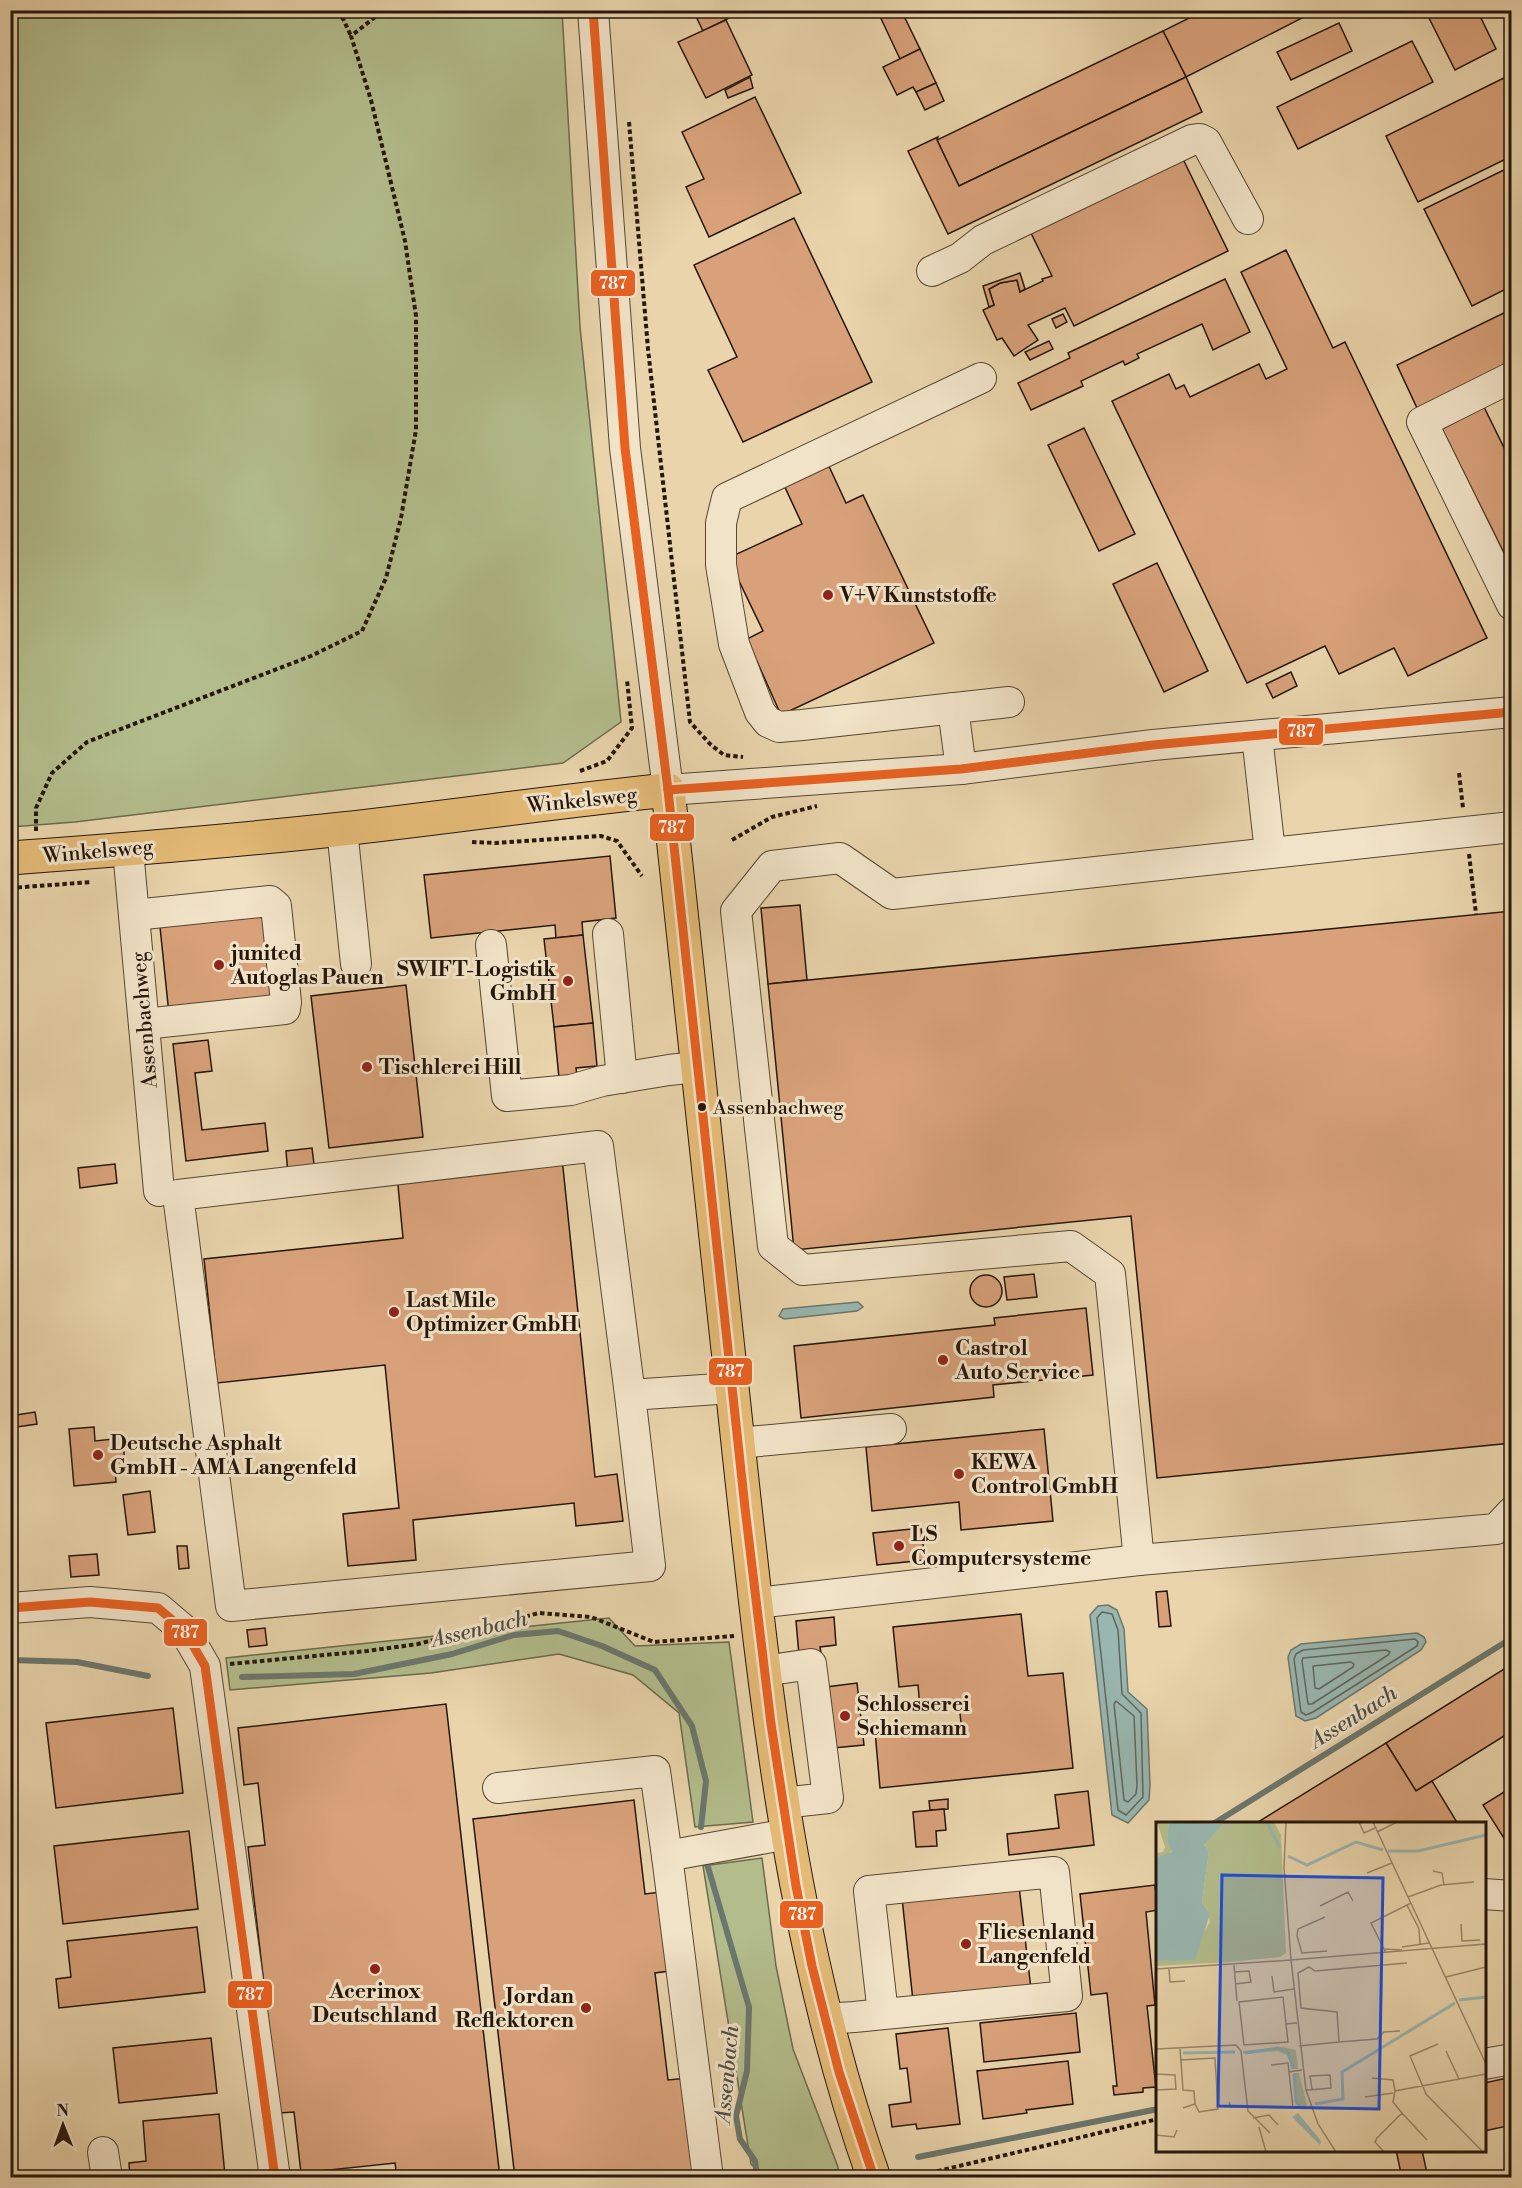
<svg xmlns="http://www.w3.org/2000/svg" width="1522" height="2188" font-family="'Libre Bodoni',serif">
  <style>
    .green { fill: #b3bd8c; stroke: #6c6a4c; stroke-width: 1.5 }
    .water { fill: #99b7b0; stroke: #6b776e; stroke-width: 1.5 }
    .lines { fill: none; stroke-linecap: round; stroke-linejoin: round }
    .shore { stroke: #5f665e; stroke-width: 1.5 }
    .stream { stroke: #6b776e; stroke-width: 6 }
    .building { fill: #d8a17a; stroke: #25160b; stroke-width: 1.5 }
    .minor-casing { stroke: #564633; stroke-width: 32 }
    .major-casing { stroke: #25160b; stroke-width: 35 }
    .path { stroke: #25160b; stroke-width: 4; stroke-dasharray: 4.5 3; stroke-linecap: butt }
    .minor { stroke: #f1e3c8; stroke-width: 30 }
    .major { stroke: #e4ba76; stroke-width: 33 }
    .bus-1-casing { stroke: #f1e3c8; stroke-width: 14 }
    .bus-1 { stroke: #e86121; stroke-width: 9 }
    .poi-dot { fill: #8f2418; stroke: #f1e3c8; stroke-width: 2 }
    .bus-dot { fill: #25160b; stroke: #f1e3c8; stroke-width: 2 }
    .labels { text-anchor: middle; stroke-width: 6; stroke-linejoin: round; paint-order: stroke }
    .bus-label { font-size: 20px; fill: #25160b; stroke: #f1e3c8; text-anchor: start }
    .poi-label { font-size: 21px; font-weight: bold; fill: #25160b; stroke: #f1e3c8; text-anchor: start }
    .street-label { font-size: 21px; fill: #25160b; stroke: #f1e3c8 }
    .water-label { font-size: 22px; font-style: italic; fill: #4e4e45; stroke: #f1e3c8 }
    .inset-river { fill: none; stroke: #99b7b0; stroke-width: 3 }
    .inset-road { fill: none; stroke: #9b886b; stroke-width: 1.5 }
    .view { fill: #1d4ed8; fill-opacity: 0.15; stroke: #1d4ed8; stroke-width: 3 }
    .inset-edge { fill: none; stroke: #25160b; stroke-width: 3 }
    .line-badge { stroke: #f1e3c8; stroke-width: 2 }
    .badge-label { font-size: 16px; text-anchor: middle; font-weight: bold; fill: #fff }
  </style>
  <rect width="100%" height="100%" fill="#e9d4ab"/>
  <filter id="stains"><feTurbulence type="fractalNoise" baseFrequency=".00333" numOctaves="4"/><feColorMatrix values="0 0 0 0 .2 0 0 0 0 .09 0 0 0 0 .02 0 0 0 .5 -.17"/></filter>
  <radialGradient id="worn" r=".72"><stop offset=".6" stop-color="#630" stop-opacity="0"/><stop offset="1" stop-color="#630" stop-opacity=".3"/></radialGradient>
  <g class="green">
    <polygon points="10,11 562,11 580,327 621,722 563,763 75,822 11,827"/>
    <polygon points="609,1618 635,1646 729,1642 753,1822 695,1827 679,1713 633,1675 559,1654 431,1673 230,1690 226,1658"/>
    <polygon points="762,1858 776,1966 793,2049 838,2167 839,2177 768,2177 751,2164 703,1866"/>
  </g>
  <g class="water">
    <polygon points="858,1302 863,1307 857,1311 784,1319 779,1316 783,1309"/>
    <polygon points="1108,1605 1117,1610 1124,1629 1128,1692 1147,1709 1150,1785 1149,1800 1128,1823 1112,1815 1090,1615 1098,1606"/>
    <polygon points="1417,1633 1424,1637 1426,1642 1421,1650 1316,1718 1305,1721 1296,1716 1288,1657 1291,1650 1301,1644"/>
  </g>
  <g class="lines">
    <g class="shore">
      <polygon points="1102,1612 1112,1614 1118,1630 1122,1694 1141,1713 1143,1797 1126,1815 1118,1810 1097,1618"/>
      <polygon points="1415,1639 1418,1642 1417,1646 1313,1712 1306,1715 1301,1712 1294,1659 1296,1654 1303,1650"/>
      <polygon points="1386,1650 1390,1652 1388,1655 1312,1704 1308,1704 1302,1661 1303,1658"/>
      <polygon points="1351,1662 1354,1664 1353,1667 1319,1689 1315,1688 1313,1666"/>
      <polygon points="1116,1701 1134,1716 1137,1785 1136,1794 1128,1802 1124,1800 1114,1704"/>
    </g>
    <g class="stream">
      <polyline points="10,1660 77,1662 148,1676"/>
      <polyline points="242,1677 354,1674 452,1654 514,1635 558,1631 602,1646 655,1670 692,1726 706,1781 701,1827"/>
      <polyline points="1213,1824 1512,1638"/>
      <polyline points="708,1867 749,2007 747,2071 736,2116 740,2139 755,2161 757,2176 759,2178"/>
      <polyline points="918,2157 1158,2109"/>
    </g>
  </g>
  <g class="building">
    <polygon points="693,10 745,10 703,31"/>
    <polygon points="877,10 901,10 920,49 900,59"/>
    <polygon points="1205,10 1301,10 1304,17 1186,77 1163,31"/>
    <polygon points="1425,10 1477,10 1496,49 1455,70"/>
    <polygon points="726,20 752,75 706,98 678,42"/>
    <polygon points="1339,23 1352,51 1291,80 1277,52"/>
    <polygon points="1163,31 1186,77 959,186 937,140"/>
    <polygon points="1412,41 1433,82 1298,149 1277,107"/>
    <polygon points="920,49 936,83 916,92 913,87 897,95 883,67"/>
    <polygon points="1512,74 1512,156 1418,202 1386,136"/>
    <polygon points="750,77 753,88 728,98 725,90"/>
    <polygon points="1186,77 1202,112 948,234 908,151 938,137 937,140 959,186"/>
    <polygon points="936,83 944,101 925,110 916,92"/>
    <polygon points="755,97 801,193 709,237 686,187 704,179 682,132"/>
    <polygon points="1180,153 1228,251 1074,326 1065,308 1028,325 1038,340 1014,356 1002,338 997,340 983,310 994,305 989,289 1000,283 1017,280 1020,292 1043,281 1042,279 1052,276 1028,227"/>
    <polygon points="1512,166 1512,286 1472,306 1424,209"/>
    <polygon points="794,218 872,382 743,442 708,370 737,357 694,265"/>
    <polygon points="1286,250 1333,348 1345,342 1487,638 1408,676 1394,648 1339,674 1325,646 1247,683 1112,401 1169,374 1176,389 1184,385 1190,397 1259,364 1266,379 1287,369 1241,272"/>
    <polygon points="1020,273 1025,289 1020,292 1017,280 1000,283 989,289 994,305 989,307 983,286"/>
    <polygon points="1225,279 1250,332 1213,350 1202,324 1137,354 1139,358 1125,365 1123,361 1081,381 1083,386 1031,410 1018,383 1070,358 1068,353"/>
    <polygon points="1512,309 1512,362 1417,408 1397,365"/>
    <polygon points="1063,314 1067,322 1056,328 1052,319"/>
    <polygon points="1049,341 1053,349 1030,360 1025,352"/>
    <polygon points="1484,407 1512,464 1512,569 1442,429"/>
    <polygon points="1084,428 1135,534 1099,551 1048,445"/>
    <polygon points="827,462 846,503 863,495 934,643 781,715 747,639 763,631 728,558 802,524 783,483"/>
    <polygon points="1157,563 1208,671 1164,692 1113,584"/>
    <polygon points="1291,672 1297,686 1273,698 1266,684"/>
    <polygon points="610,856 616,918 582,922 583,935 556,938 555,925 431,938 424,875"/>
    <polygon points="800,905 807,980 768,984 761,908"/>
    <polygon points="1512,911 1512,1443 1157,1478 1131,1216 794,1250 768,984"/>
    <polygon points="269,915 277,1003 169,1014 160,927"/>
    <polygon points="583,935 593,1023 554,1027 544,939"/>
    <polygon points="406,985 423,1137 329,1148 311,996"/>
    <polygon points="593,1023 597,1066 576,1068 577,1076 559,1078 554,1027"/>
    <polygon points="208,1040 212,1071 195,1073 202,1130 265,1123 268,1151 186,1161 173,1044"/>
    <polygon points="312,1148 315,1172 288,1175 286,1151"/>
    <polygon points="562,1158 595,1477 617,1474 623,1521 576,1526 574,1503 413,1520 416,1560 348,1566 343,1514 399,1508 385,1365 217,1383 204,1259 403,1238 397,1175"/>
    <polygon points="115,1164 117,1183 80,1188 78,1168"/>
    <polygon points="1034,1274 1037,1297 1007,1300 1004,1277"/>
    <circle cx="986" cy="1291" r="16"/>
    <polygon points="1086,1308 1093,1375 993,1385 994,1397 801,1418 794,1346 995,1325 994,1318"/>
    <polygon points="35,1412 37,1424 10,1428 10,1416"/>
    <polygon points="94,1427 95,1441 123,1438 125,1468 115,1469 116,1482 74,1486 69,1429"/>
    <polygon points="1044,1429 1053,1521 961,1530 959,1502 872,1511 866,1447"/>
    <polygon points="150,1491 155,1532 128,1535 123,1495"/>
    <polygon points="921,1528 925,1560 877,1565 873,1533"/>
    <polygon points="177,1546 187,1546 189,1568 179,1569"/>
    <polygon points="97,1554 99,1575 71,1577 69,1556"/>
    <polygon points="1167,1591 1171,1626 1159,1627 1156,1592"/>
    <polygon points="1021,1614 1028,1676 1063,1673 1073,1768 880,1788 875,1731 961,1723 959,1704 920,1708 918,1685 899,1687 893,1627"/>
    <polygon points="834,1617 836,1645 820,1647 821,1653 799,1655 796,1621"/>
    <polygon points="265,1628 267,1645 249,1647 247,1630"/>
    <polygon points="1512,1664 1512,1731 1416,1791 1386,1743"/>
    <polygon points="857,1683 864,1745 833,1748 826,1687"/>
    <polygon points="446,1704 500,2178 397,2178 395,2163 301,2173 294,2112 279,2113 248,1847 265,1845 258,1783 244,1785 238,1728"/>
    <polygon points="173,1708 183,1793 56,1808 46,1723"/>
    <polygon points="1386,1743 1416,1791 1432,1781 1458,1824 1255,1824"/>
    <polygon points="1512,1787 1512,1851 1483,1805"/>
    <polygon points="1088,1791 1094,1845 1009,1855 1007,1834 1059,1828 1055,1795"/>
    <polygon points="948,1799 948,1809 930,1810 929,1801"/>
    <polygon points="634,1800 645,1894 661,1892 670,1971 655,1973 668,2080 688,2078 699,2178 515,2178 473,1819"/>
    <polygon points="944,1809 946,1830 936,1831 937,1846 916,1847 913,1812"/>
    <polygon points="189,1831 198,1909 63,1924 54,1846"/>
    <polygon points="1155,1885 1158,1910 1146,1912 1155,2005 1147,2006 1156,2087 1143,2088 1143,2092 1114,2095 1113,2086 1117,2086 1107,1993 1091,1995 1080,1894"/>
    <polygon points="1019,1886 1031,1989 913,2001 902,1898"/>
    <polygon points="197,1927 205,1992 59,2008 56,1979 71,1977 67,1941"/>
    <polygon points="1076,2013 1080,2052 984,2062 980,2023"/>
    <polygon points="948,2028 960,2124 917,2129 916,2124 892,2127 889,2105 911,2102 907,2068 900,2069 896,2034"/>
    <polygon points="211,2038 217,2093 119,2103 113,2048"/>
    <polygon points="1068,2061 1073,2104 1026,2110 1027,2113 983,2119 977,2071"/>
    <polygon points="1512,2077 1512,2125 1484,2131 1484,2083"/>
    <polygon points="219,2114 225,2175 194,2178 130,2178 129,2163 146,2161 143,2121"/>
    <polygon points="1396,2150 1422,2150 1428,2178 1402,2178"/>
  </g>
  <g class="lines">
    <defs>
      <g id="minor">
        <polyline points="593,10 625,448 668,790 961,769 1153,745 1512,712"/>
        <polyline points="932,271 960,258 983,240 1192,140 1200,139 1206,142 1248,219"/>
        <polyline points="1512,377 1422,422 1512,605"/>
        <polyline points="981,378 727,498 721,523 721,565 734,644 760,712 768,722 779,727 802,725 1009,702"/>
        <polyline points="953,708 961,769"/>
        <polyline points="1257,736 1270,852"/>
        <polyline points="1512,827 892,894 840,858 772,866 736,911 773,1246 803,1270 1071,1246 1110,1274 1139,1560 1496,1529 1512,1512"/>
        <polyline points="342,829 356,964"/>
        <polyline points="128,850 159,1191"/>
        <polyline points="134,915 270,901 276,906 286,1002 285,1009 144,1024"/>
        <polyline points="608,934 622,1078"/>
        <polyline points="491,945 507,1096 571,1090 602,1081 669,1070 697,1067"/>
        <polyline points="630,1395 650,1566 231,1606 178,1195 598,1146 630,1395 732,1388"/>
        <polyline points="738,1443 891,1429"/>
        <polyline points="756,1603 1139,1560"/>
        <polyline points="10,1608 90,1602 158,1608 184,1630 205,1666 275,2178"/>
        <polyline points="764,1671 811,1664 828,1798 782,1803"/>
        <polyline points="498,1788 655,1771 667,1856"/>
        <polyline points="1484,1894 1512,1896"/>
        <polyline points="825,2019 854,2017 1067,1996 1054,1872 869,1891 883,2014"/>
        <polyline points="1484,2064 1512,2059"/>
        <polyline points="103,2152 107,2178"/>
        <polyline points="708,2178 667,1856 788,1834"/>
      </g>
      <path id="major" d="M 10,858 C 121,850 232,841 342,829 C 451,817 559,801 668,790 C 693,1017 717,1244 741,1471 C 767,1710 793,1950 874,2178"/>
    </defs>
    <use href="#minor" class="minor-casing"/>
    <use href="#major" class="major-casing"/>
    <g class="path">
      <polyline points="339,10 351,36"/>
      <polyline points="629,122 648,349 690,722 711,745 724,755 743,757"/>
      <polyline points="580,771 607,761 632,728 627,680"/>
      <polyline points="1459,773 1463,808"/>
      <polyline points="36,831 36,808 52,773 87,742 311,656 362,631 386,578 401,518 416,430 416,316 405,241 371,100 351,36 384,10"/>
      <polyline points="732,840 772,817 817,806"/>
      <polyline points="472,842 496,843 601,836 617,841 642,876"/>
      <polyline points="1469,854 1476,914"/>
      <polyline points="10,888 92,882"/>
      <polyline points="230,1664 367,1651 418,1644 539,1613 591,1617 654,1642 734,1636"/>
      <polyline points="908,2178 1158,2119"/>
    </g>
    <use href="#minor" class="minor"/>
    <use href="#major" class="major"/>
    <defs>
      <g id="bus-1">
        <polyline points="593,10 625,448 668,790 745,1508 771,1724 796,1886 812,1966 839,2072 874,2178"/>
        <polyline points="668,790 961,769 1153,745 1512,712"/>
        <polyline points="10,1608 90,1602 158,1608 184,1630 205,1666 275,2178"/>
      </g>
    </defs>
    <use href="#bus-1" class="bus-1-casing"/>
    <use href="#bus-1" class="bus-1"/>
  </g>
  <g class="poi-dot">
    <circle cx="828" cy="595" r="6"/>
    <circle cx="219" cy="965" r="6"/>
    <circle cx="568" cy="981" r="6"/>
    <circle cx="367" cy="1067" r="6"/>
    <circle cx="394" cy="1312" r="6"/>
    <circle cx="943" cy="1360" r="6"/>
    <circle cx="98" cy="1455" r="6"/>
    <circle cx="959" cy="1474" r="6"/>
    <circle cx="899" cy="1546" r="6"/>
    <circle cx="845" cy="1716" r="6"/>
    <circle cx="966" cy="1944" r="6"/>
    <circle cx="375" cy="1969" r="6"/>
    <circle cx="586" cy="2008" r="6"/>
  </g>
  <circle class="bus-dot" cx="702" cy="1107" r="5"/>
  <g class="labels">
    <g class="bus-label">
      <text x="713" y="1114">Assenbachweg</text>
    </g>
    <g class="poi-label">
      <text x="840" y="602">V+V Kunststoffe</text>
      <text x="231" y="960">junited<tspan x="231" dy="24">Autoglas Pauen</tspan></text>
      <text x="556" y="976" text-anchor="end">SWIFT-Logistik<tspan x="556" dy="24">GmbH</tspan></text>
      <text x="379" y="1074">Tischlerei Hill</text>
      <text x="406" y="1307">Last Mile<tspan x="406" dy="24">Optimizer GmbH</tspan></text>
      <text x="955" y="1355">Castrol<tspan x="955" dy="24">Auto Service</tspan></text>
      <text x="110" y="1450">Deutsche Asphalt<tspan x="110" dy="24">GmbH - AMA Langenfeld</tspan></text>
      <text x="971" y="1469">KEWA<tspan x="971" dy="24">Control GmbH</tspan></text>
      <text x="911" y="1541">LS<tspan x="911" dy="24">Computersysteme</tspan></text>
      <text x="857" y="1711">Schlosserei<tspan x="857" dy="24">Schiemann</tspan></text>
      <text x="978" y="1939">Fliesenland<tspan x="978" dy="24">Langenfeld</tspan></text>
      <text x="375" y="1998" text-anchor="middle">Acerinox<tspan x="375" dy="24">Deutschland</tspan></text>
      <text x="574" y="2003" text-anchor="end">Jordan<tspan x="574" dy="24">Reflektoren</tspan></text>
    </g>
    <g class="street-label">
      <text transform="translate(582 800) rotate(-6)" y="7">Winkelsweg</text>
      <text transform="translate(98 851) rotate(-5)" y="7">Winkelsweg</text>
      <text transform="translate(144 1020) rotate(-95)" y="7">Assenbachweg</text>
    </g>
    <g class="water-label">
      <text transform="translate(479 1628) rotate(-13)" y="8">Assenbach</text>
      <text transform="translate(1353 1716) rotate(-32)" y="8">Assenbach</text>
      <text transform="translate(726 2074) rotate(-85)" y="8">Assenbach</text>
    </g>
  </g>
  <g transform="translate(1156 1822)">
    <rect width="330" height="330" fill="#e9d4ab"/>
    <path d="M 1,0 L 13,0 L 11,18 L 16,28 L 11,35 L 0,36 L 0,31 L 7,30 L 9,25 ZM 67,0 L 118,0 L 125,13 L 130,131 L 124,135 L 73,140 L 0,144 L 0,139 L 39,137 L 43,118 L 54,100 L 52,89 L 46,81 L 53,28 L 48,23 ZM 127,225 L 140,228 L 142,247 L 136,247 L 135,235 L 122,229 L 87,232 L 87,229 ZM 137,251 L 143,251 L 151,283 L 148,287 L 141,283 Z" fill="#b3bd8c"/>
    <path d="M 13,0 L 67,2 L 48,23 L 53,28 L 46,81 L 54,92 L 39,138 L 0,139 L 0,36 L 16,30 L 11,18 ZM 142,291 L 165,319 L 164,323 L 136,295 Z" fill="#99b7b0"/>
    <path class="inset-river" d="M 111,0 L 124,26M 232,29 L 262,29 L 330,13M 132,34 L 151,43 L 200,20 L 227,28M 303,178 L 330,175M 27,231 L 79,230M 89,231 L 122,226 L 132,231 L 137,246M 138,252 L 140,280 L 144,285 L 149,285M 159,282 L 187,277 L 186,250 L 299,181"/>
    <path class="inset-road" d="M 130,0 L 128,46 L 135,138 L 330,122M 203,0 L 208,11 L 219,6M 217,0 L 330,242M 221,10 L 241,0M 277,49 L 286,51 L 288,63M 211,51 L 236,41M 252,75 L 285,63 L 318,60M 251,83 L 263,107 L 264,122M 164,84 L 192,70 L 197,79M 169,95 L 142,107 L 141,114 L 146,131 L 171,129M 305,102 L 306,119 L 324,118M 246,125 L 273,121M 228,127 L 246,128M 230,131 L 215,101 L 255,81M 78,143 L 81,179M 0,147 L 135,138 L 150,268 L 162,302 L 180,330M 13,147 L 14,160 L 29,159M 79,150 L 93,149 L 95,160 L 79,162M 116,154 L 118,170 L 138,167M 290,155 L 330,145M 130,202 L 132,220 L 88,223 L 83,180 L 127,175 L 130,202 L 141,201M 244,209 L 228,210 L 221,217 L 183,220 L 181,190 L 145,186 L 142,151 L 153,145 L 159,149 L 251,141M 282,222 L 254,234 L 270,272 L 326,329M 143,224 L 183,220M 24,226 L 27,268 L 38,269 L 39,282 L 27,286M 0,227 L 80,223 L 85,229 L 92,289 L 114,311M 290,229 L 303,257M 24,238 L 59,236 L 62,287 L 43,290 L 39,282M 115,243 L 132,241 L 133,250M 0,252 L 19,253 L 20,267 L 0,268M 216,256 L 237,258 L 239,269M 150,268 L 153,268 L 175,266 L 174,253 L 154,254 L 156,267M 209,275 L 237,271M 73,280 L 75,285 L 91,284M 137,286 L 133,250 L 146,248M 246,291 L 237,280 L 239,269 L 330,252M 97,296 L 113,293 L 122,303M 103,305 L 110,330M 0,313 L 18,315 L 21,308M 228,330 L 219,320 L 221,316 L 246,291 L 271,318"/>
    <path class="view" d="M 66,53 L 227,56 L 223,287 L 62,284 Z"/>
    <rect width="330" height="330" class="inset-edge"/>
  </g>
  <g class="line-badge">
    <rect x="590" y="269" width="46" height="28" rx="6" fill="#e86121"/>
    <rect x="1278" y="717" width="46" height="29" rx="6" fill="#e86121"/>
    <rect x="649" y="813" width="46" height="29" rx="6" fill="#e86121"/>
    <rect x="708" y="1357" width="45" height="29" rx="6" fill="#e86121"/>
    <rect x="163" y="1618" width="45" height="29" rx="6" fill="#e86121"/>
    <rect x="779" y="1900" width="45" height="29" rx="6" fill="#e86121"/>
    <rect x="227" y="1980" width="46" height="29" rx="6" fill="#e86121"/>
  </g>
  <g class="badge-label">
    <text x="613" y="289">787</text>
    <text x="1301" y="737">787</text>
    <text x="672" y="833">787</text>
    <text x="730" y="1377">787</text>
    <text x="185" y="1638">787</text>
    <text x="802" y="1920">787</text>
    <text x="250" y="2000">787</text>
  </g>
  <rect width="1522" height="2188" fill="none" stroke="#e9d4ab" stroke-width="36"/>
  <rect x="12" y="12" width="1498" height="2164" fill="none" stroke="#25160b" stroke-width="3"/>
  <rect x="18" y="18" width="1486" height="2152" fill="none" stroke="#25160b" stroke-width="1.5"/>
  <g transform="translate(63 2125) rotate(359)" stroke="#f1e3c8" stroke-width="4.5" paint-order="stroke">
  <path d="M0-4.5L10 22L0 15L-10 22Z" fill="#25160b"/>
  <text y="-9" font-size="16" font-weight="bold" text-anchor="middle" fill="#25160b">N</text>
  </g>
  <rect width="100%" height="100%" filter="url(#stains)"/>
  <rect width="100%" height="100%" fill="url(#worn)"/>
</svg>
